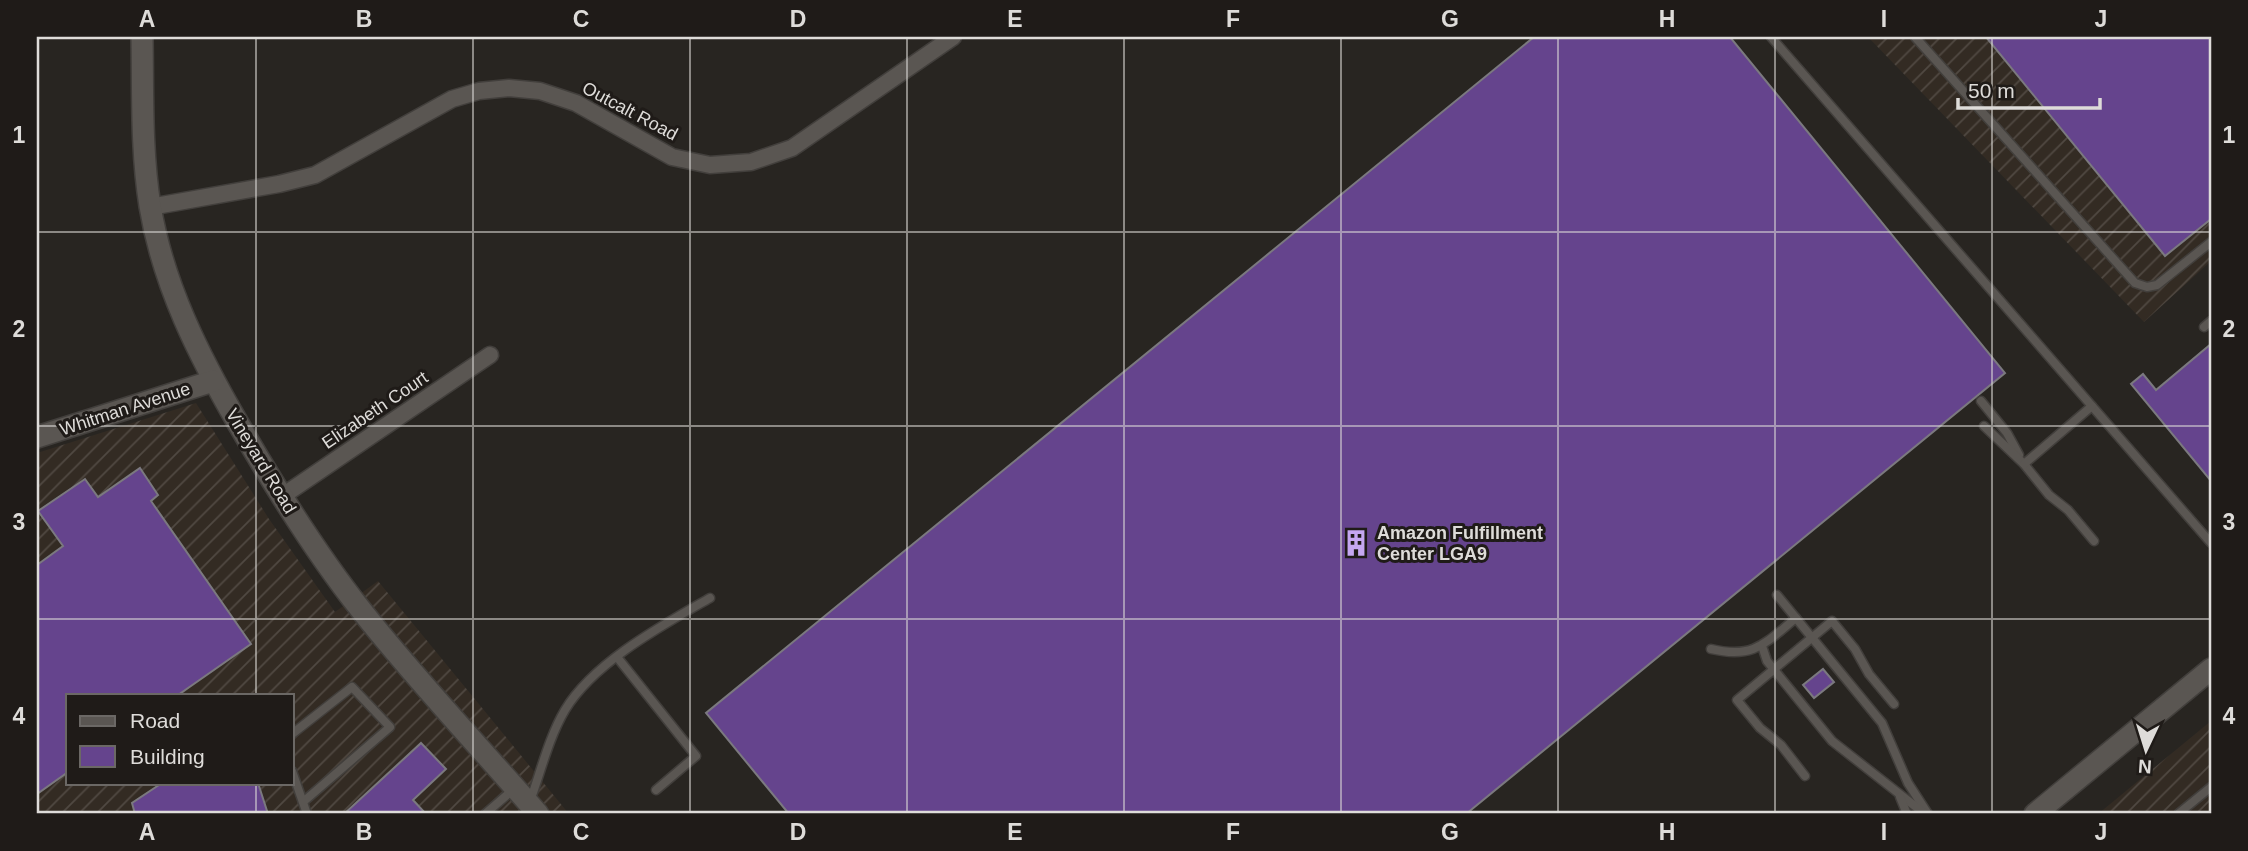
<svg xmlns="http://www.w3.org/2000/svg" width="2248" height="851" font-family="Helvetica,sans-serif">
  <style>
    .industrial { fill: url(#industrial-furrows); fill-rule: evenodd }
    .building { fill: #65448d; stroke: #7b797f; stroke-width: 2 }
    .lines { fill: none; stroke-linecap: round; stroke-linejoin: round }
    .lane-casing { stroke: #423f3c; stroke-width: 11 }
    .street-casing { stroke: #423f3c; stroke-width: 19 }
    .secondary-casing { stroke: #423f3c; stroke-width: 24 }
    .lane { stroke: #5a5652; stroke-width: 8 }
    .street { stroke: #5a5652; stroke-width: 16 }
    .secondary { stroke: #5a5652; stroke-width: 21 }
    .grid { fill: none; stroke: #dedcd9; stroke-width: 2; stroke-opacity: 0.55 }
    .labels { text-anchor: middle; stroke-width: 6; stroke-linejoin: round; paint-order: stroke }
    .street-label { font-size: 18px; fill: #dedcd9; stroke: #1f1b18 }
    .poi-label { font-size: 18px; font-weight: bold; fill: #dedcd9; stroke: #1f1b18; text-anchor: start }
    .neatline { fill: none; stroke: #dedcd9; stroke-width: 2.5 }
    .grid-label { font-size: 23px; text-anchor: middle; font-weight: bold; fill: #dedcd9 }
  </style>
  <defs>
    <pattern id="industrial-furrows" width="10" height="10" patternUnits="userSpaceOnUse" patternTransform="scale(1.75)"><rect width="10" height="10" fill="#332b23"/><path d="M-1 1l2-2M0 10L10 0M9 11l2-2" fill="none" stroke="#504942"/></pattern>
  </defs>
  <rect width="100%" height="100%" fill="#282521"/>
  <g class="industrial">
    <polygon points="1868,37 2211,37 2211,261 2144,322"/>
    <path d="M 196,403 L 269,519 L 335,612 L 378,581 L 569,814 L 37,814 L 37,453 ZM 68,695 L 292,695 L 292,783 L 68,783 Z"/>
    <polygon points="2211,721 2211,814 2098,814"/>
  </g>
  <g class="building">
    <polygon points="1534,37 1730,37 2005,373 1466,814 789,814 706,713"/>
    <polygon points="1986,37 2211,37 2211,219 2165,256"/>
    <polygon points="2211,344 2211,481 2131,384 2143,374 2156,390"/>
    <polygon points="140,468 158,495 151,501 251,644 178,695 68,695 68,772 37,794 37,565 63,546 38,511 85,479 98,497"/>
    <polygon points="1823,669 1834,682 1814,698 1803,685"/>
    <polygon points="421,743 446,769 413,800 426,814 344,814"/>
    <polygon points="162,783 258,783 268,814 135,814 132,803"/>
  </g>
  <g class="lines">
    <defs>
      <g id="lane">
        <polyline points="1771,37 2211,543"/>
        <polyline points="1915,37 2135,283 2147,287 2157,285 2211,242"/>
        <polyline points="2204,327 2211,321"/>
        <polyline points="1981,401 2007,433 2019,455"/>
        <polyline points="1984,426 2024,464 2049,495 2068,510 2094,541"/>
        <polyline points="2024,464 2092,406"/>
        <polyline points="1777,595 1882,723 1908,783 1928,814"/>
        <polyline points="1762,646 1767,661 1832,741 1925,814"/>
        <path d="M 1711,649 C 1754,659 1764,644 1796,618"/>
        <polyline points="617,657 696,756 656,790"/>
        <polyline points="292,734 352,687 390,727 303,802"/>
        <polyline points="292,771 307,814"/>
        <polyline points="1805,776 1781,745 1760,728 1737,700 1832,621 1855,649 1869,674 1894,704"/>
        <polyline points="1900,797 1907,814"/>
        <path d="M 530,801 C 541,771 549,737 565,710 C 594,662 663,625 710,598"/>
        <polyline points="485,814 515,788"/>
        <polyline points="2178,814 2211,787"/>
      </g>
      <g id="street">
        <polyline points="150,207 279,184 315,175 452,99 479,91 509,88 540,91 576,103 672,157 710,165 751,162 792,148 953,37"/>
        <polyline points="281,497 490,355"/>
      </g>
      <g id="secondary">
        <path d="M 142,37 C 143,93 141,150 150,206 C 163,285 199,356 239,425 C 276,489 315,552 361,610 C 417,681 479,746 538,814"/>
        <polyline points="37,437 213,381"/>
        <polyline points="2035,814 2211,669"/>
      </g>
    </defs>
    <use href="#lane" class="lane-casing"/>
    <use href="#street" class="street-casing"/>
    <use href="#secondary" class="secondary-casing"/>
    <use href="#lane" class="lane"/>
    <use href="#street" class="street"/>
    <use href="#secondary" class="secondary"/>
  </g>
  <path class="grid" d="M 256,37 L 256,695M 473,37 L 473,814M 690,37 L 690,814M 907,37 L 907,814M 1124,37 L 1124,814M 1341,37 L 1341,814M 1558,37 L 1558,814M 1775,37 L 1775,814M 1992,37 L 1992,814M 37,232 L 2211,232M 37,426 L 2211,426M 37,619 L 2211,619M 256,783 L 256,814"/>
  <defs>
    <symbol id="building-bare" viewBox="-9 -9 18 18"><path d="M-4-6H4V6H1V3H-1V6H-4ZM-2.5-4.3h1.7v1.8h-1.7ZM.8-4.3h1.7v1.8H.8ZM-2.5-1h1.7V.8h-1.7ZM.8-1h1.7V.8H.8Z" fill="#c5a7f1" stroke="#1f1b18" stroke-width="2.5" paint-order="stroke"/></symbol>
  </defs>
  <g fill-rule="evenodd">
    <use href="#building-bare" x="1337" y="524" width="38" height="38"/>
  </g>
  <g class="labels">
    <g class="street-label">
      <text transform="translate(630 111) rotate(28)" y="6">Outcalt Road</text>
      <text transform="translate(125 409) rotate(-18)" y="6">Whitman Avenue</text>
      <text transform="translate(375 410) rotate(-34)" y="6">Elizabeth Court</text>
      <text transform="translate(261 461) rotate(59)" y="6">Vineyard Road</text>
    </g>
    <g class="poi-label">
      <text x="1377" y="539">Amazon Fulfillment<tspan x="1377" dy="21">Center LGA9</tspan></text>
    </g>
  </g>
  <rect width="2248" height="851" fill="none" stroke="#1f1b18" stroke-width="77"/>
  <rect x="66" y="694" width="228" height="91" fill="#1f1b18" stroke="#6b6865" stroke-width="2"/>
  <rect x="80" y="716" width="35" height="10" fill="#5a5652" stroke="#6b6865" stroke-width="2"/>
  <text x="130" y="728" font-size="21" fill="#dedcd9">Road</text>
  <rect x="80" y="746" width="35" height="21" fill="#65448d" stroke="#6b6865" stroke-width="2"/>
  <text x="130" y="764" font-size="21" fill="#dedcd9">Building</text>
  <g transform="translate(2146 750) rotate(184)" stroke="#1f1b18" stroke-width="5" paint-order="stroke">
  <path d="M0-5L12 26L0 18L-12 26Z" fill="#dedcd9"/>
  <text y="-10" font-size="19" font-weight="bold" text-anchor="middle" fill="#dedcd9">N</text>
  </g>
  <path d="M1958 98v10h142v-10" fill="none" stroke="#dedcd9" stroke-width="3.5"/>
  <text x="1968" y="98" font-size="21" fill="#dedcd9" stroke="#1f1b18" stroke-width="5" paint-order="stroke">50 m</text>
  <rect x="38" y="38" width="2172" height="774" class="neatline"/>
  <g class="grid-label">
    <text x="147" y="27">A</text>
    <text x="364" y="27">B</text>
    <text x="581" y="27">C</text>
    <text x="798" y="27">D</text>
    <text x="1015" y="27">E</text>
    <text x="1233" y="27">F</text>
    <text x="1450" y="27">G</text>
    <text x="1667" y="27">H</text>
    <text x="1884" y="27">I</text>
    <text x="2101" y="27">J</text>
    <text x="19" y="143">1</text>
    <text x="2229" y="143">1</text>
    <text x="19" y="337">2</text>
    <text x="2229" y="337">2</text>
    <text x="19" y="530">3</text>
    <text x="2229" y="530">3</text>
    <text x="19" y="724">4</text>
    <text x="2229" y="724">4</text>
    <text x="147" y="840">A</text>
    <text x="364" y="840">B</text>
    <text x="581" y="840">C</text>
    <text x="798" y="840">D</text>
    <text x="1015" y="840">E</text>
    <text x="1233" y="840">F</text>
    <text x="1450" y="840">G</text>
    <text x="1667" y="840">H</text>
    <text x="1884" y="840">I</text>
    <text x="2101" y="840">J</text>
  </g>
</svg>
